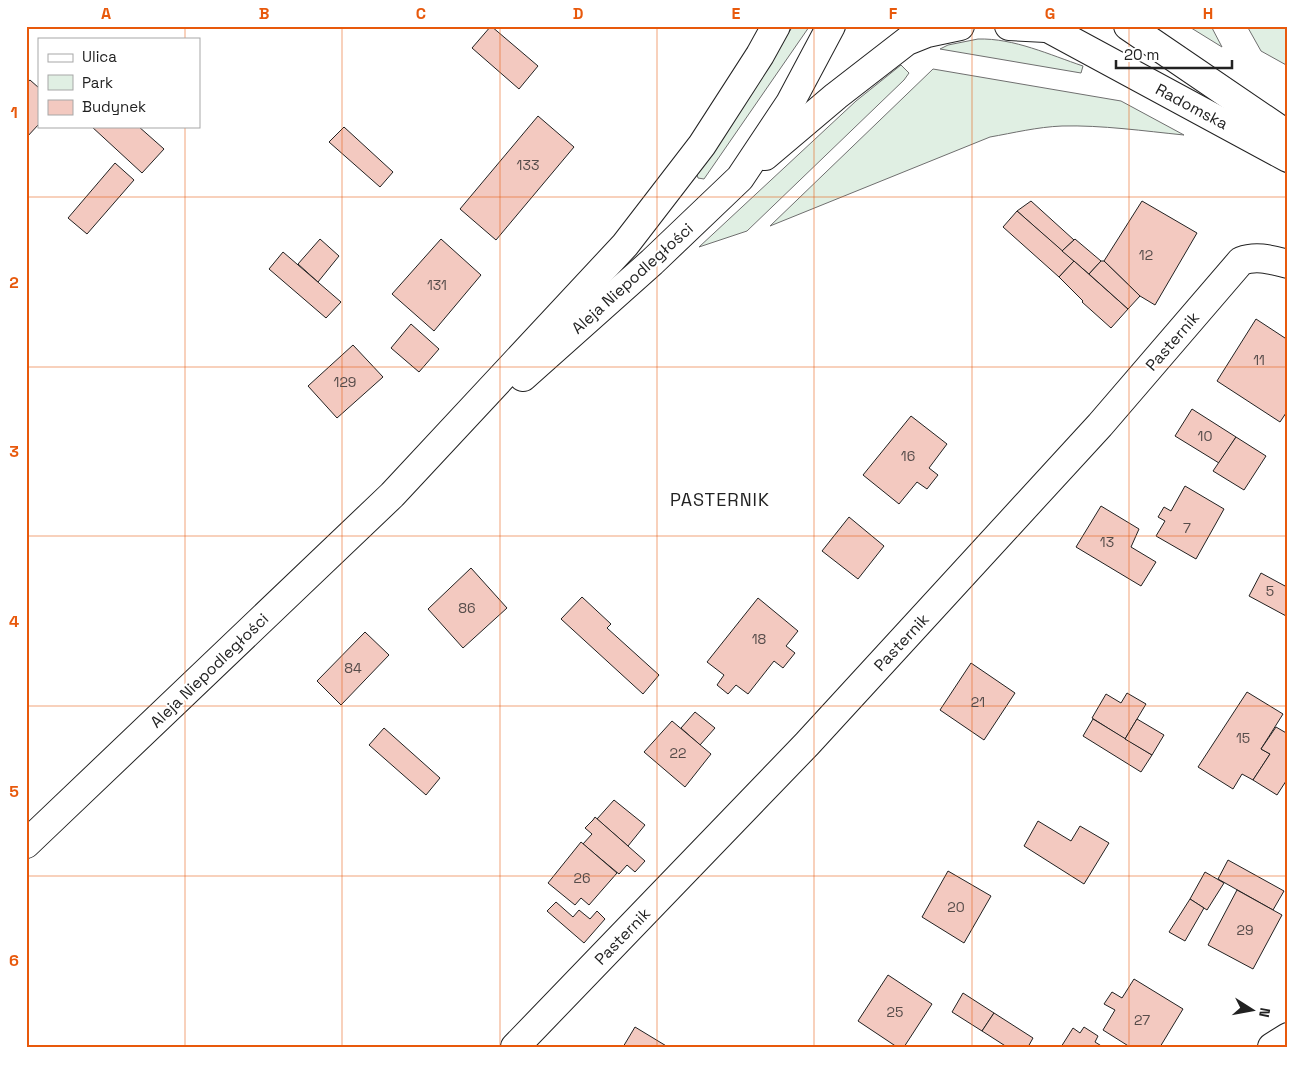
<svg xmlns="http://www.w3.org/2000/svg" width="1314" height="1073" font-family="'Space Grotesk',sans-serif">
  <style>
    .green { fill: #e0efe3; stroke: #6f6f6f }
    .building { fill: #f3c9c0; stroke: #222 }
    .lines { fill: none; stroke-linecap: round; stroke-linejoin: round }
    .minor-casing { stroke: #222; stroke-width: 30 }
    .major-casing { stroke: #222; stroke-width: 30 }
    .minor { stroke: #fff; stroke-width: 28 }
    .major { stroke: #fff; stroke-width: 28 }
    .grid { fill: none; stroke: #e8590c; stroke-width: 1; stroke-opacity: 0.55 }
    .labels { text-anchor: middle; stroke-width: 4; stroke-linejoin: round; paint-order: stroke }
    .number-label { font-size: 14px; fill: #564c4a }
    .street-label { font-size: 16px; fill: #222; stroke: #fff }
    .neighbourhood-label { font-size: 18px; letter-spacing: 1px; fill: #222; stroke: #fff }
    .neatline { fill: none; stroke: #e8590c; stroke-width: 2 }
    .grid-label { font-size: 16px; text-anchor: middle; font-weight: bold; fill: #e8590c }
  </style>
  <rect width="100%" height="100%" fill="#fff"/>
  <g class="green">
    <polygon points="793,26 809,27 704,179 698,178 696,171"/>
    <polygon points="1188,26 1211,26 1222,47"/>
    <polygon points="1247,26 1288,26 1288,66 1261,51"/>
    <path d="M 978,39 C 1014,38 1050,55 1083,66 L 1081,73 L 940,49 L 948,45 Z"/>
    <polygon points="901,65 909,73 904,80 747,231 699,247 856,101"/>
    <path d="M 933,69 L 1121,101 L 1184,135 C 1144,131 1102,125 1062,126 C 1037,127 1013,133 990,137 L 770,226 Z"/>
  </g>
  <g class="building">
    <polygon points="491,26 538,66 519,89 472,48"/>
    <polygon points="30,80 39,88 39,124 26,138 26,83"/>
    <polygon points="538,116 574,147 496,240 460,209"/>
    <polygon points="91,126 138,126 164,149 142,173"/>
    <polygon points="344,127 393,172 380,187 329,142"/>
    <polygon points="115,163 134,180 87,234 68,218"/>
    <polygon points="1031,201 1074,240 1062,251 1017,211"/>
    <polygon points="1142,201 1197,233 1155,305 1140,296 1104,261"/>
    <polygon points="1017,211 1074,261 1059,277 1003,227"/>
    <polygon points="320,239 339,256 318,282 298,264"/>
    <polygon points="441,239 481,275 434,331 392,294"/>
    <polygon points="1075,239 1101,261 1089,274 1062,251"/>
    <polygon points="283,252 341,302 326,318 269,269"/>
    <polygon points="1074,261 1128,309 1111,328 1082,302 1083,301 1059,277"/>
    <polygon points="1101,261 1104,261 1140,296 1128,309 1089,274"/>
    <polygon points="1256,319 1288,340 1288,410 1280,422 1217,381"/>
    <polygon points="411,324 439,349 419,372 391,348"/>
    <polygon points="353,345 383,377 337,418 308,386"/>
    <polygon points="1192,409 1236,437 1219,463 1175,436"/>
    <polygon points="911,416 947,444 929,468 938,475 927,489 917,482 899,504 863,475"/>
    <polygon points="1236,437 1266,456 1244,490 1213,471"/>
    <polygon points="1185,486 1224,509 1196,559 1156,536 1165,521 1158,517 1164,507 1171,511"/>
    <polygon points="1101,506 1139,529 1131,547 1156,562 1141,586 1076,547"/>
    <polygon points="849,517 884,546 858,579 822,551"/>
    <polygon points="471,568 507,608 463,648 428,609"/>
    <polygon points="1261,573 1285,586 1288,581 1288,617 1249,596"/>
    <polygon points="582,597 611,624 607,628 659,675 643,694 561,619"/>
    <polygon points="758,598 798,631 786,646 795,653 783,668 774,661 748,694 736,685 728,694 717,685 724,675 707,662"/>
    <polygon points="365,632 389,655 341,705 317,681"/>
    <polygon points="971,663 1015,693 984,740 940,710"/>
    <polygon points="1247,692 1283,714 1261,749 1270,754 1253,780 1242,774 1233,789 1198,767"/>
    <polygon points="1127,693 1146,704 1125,739 1092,718 1106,694 1121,703"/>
    <polygon points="695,712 715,728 700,745 681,728"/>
    <polygon points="1093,719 1152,755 1141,772 1083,736"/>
    <polygon points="1137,719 1164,735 1152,755 1125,739"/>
    <polygon points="672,721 711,754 685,787 644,752"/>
    <polygon points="1276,727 1288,734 1288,778 1277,795 1253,780 1270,754 1261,749"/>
    <polygon points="384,728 440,778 426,795 369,745"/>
    <polygon points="614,800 645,825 628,846 597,819"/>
    <polygon points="595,817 645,861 635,872 627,865 619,874 583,844 592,834 585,828 593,820"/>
    <polygon points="1038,821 1071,841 1080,826 1109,843 1084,884 1024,846"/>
    <polygon points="581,842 617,873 589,905 581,898 575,905 548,883"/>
    <polygon points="1228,860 1284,891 1273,910 1218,879"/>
    <polygon points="948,871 991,896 964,943 922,917"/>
    <polygon points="1205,872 1224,883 1207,910 1190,899"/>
    <polygon points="1237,890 1282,915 1253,969 1208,945"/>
    <polygon points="1190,899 1204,908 1185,941 1169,932"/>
    <polygon points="556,902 573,917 579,910 590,919 597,911 605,919 584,943 547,911"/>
    <polygon points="888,975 932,1004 904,1047 897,1047 858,1021"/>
    <polygon points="1134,979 1183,1009 1160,1047 1130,1047 1103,1030 1115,1010 1104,1004 1112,992 1122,998"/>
    <polygon points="963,993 994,1013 982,1031 952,1012"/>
    <polygon points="994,1013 1033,1038 1028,1047 1007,1047 982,1031"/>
    <polygon points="635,1027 668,1047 623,1047"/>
    <polygon points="1084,1027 1098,1036 1095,1042 1103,1047 1061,1047 1073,1028 1080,1033"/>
  </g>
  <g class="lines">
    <defs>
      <g id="minor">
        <polyline points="1044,26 1288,158"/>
        <polyline points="1128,26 1288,135"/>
        <path d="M 515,1047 L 807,744 L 1100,425 L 1241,261 C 1257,255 1272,260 1288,264"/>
        <polyline points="1272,1047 1288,1037"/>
      </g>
      <g id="major">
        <polyline points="1009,26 1046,28"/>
        <polyline points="765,156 836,96 907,41 927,33 960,26"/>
        <polyline points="523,377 652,262 740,178 790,103 831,26"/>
        <polyline points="26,844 392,495 625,245 702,145 760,55 776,26"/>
      </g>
    </defs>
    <use href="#minor" class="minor-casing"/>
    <use href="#major" class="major-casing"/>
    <use href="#minor" class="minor"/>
    <use href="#major" class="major"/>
  </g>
  <path class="grid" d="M 185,26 L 185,39M 342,26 L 342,1047M 500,26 L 500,1047M 657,26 L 657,1047M 814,26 L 814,1047M 972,26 L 972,1047M 1129,26 L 1129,1047M 185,126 L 185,1047M 26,197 L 1288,197M 26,367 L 1288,367M 26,536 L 1288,536M 26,706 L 1288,706M 26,876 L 1288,876"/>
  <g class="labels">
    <g class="number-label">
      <text x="528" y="170">133</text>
      <text x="1146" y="260">12</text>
      <text x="437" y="290">131</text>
      <text x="1259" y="365">11</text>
      <text x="345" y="387">129</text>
      <text x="1205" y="441">10</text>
      <text x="908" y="461">16</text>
      <text x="1187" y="533">7</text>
      <text x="1107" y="547">13</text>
      <text x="1270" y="596">5</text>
      <text x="467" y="613">86</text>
      <text x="759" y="644">18</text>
      <text x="353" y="673">84</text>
      <text x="978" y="707">21</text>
      <text x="1243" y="743">15</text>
      <text x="678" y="758">22</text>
      <text x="582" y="883">26</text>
      <text x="956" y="912">20</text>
      <text x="1245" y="935">29</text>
      <text x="895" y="1017">25</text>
      <text x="1142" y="1025">27</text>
    </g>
    <g class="street-label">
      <text transform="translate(1192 106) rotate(28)" y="6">Radomska</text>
      <text transform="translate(632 278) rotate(-42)" y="6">Aleja Niepodległości</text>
      <text transform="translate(1172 341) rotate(-49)" y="6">Pasternik</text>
      <text transform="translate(901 642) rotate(-47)" y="6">Pasternik</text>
      <text transform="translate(209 670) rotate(-44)" y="6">Aleja Niepodległości</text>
      <text transform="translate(622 936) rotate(-46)" y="6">Pasternik</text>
    </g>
    <g class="neighbourhood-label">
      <text x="720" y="506">PASTERNIK</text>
    </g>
  </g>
  <rect width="1314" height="1073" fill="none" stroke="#ffffff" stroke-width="55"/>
  <rect x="38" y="38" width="162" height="90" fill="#ffffff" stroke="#a7a7a7"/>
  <rect x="48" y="54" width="25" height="8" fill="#ffffff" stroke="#a7a7a7"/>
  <text x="82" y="62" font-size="15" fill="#222222">Ulica</text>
  <rect x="48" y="75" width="25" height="15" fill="#e0efe3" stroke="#a7a7a7"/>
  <text x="82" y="88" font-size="15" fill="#222222">Park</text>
  <rect x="48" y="100" width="25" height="15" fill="#f3c9c0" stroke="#a7a7a7"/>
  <text x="82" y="112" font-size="15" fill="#222222">Budynek</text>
  <g transform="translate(1252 1010) rotate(101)" stroke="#ffffff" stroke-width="4" paint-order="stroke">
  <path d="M0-4L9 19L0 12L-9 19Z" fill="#222222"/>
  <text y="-8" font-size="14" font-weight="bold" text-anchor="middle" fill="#222222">N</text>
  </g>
  <path d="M1116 60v8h116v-8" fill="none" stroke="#222222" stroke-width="2.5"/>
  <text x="1124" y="60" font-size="15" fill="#222222" stroke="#ffffff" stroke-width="4" paint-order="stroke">20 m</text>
  <rect x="28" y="28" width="1258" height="1018" class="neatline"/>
  <g class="grid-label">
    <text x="106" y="19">A</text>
    <text x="264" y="19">B</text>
    <text x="421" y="19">C</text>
    <text x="578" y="19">D</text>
    <text x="736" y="19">E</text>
    <text x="893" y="19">F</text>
    <text x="1050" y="19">G</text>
    <text x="1208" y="19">H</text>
    <text x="14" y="118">1</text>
    <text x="14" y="288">2</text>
    <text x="14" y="457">3</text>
    <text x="14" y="627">4</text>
    <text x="14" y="797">5</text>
    <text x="14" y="966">6</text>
  </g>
</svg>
